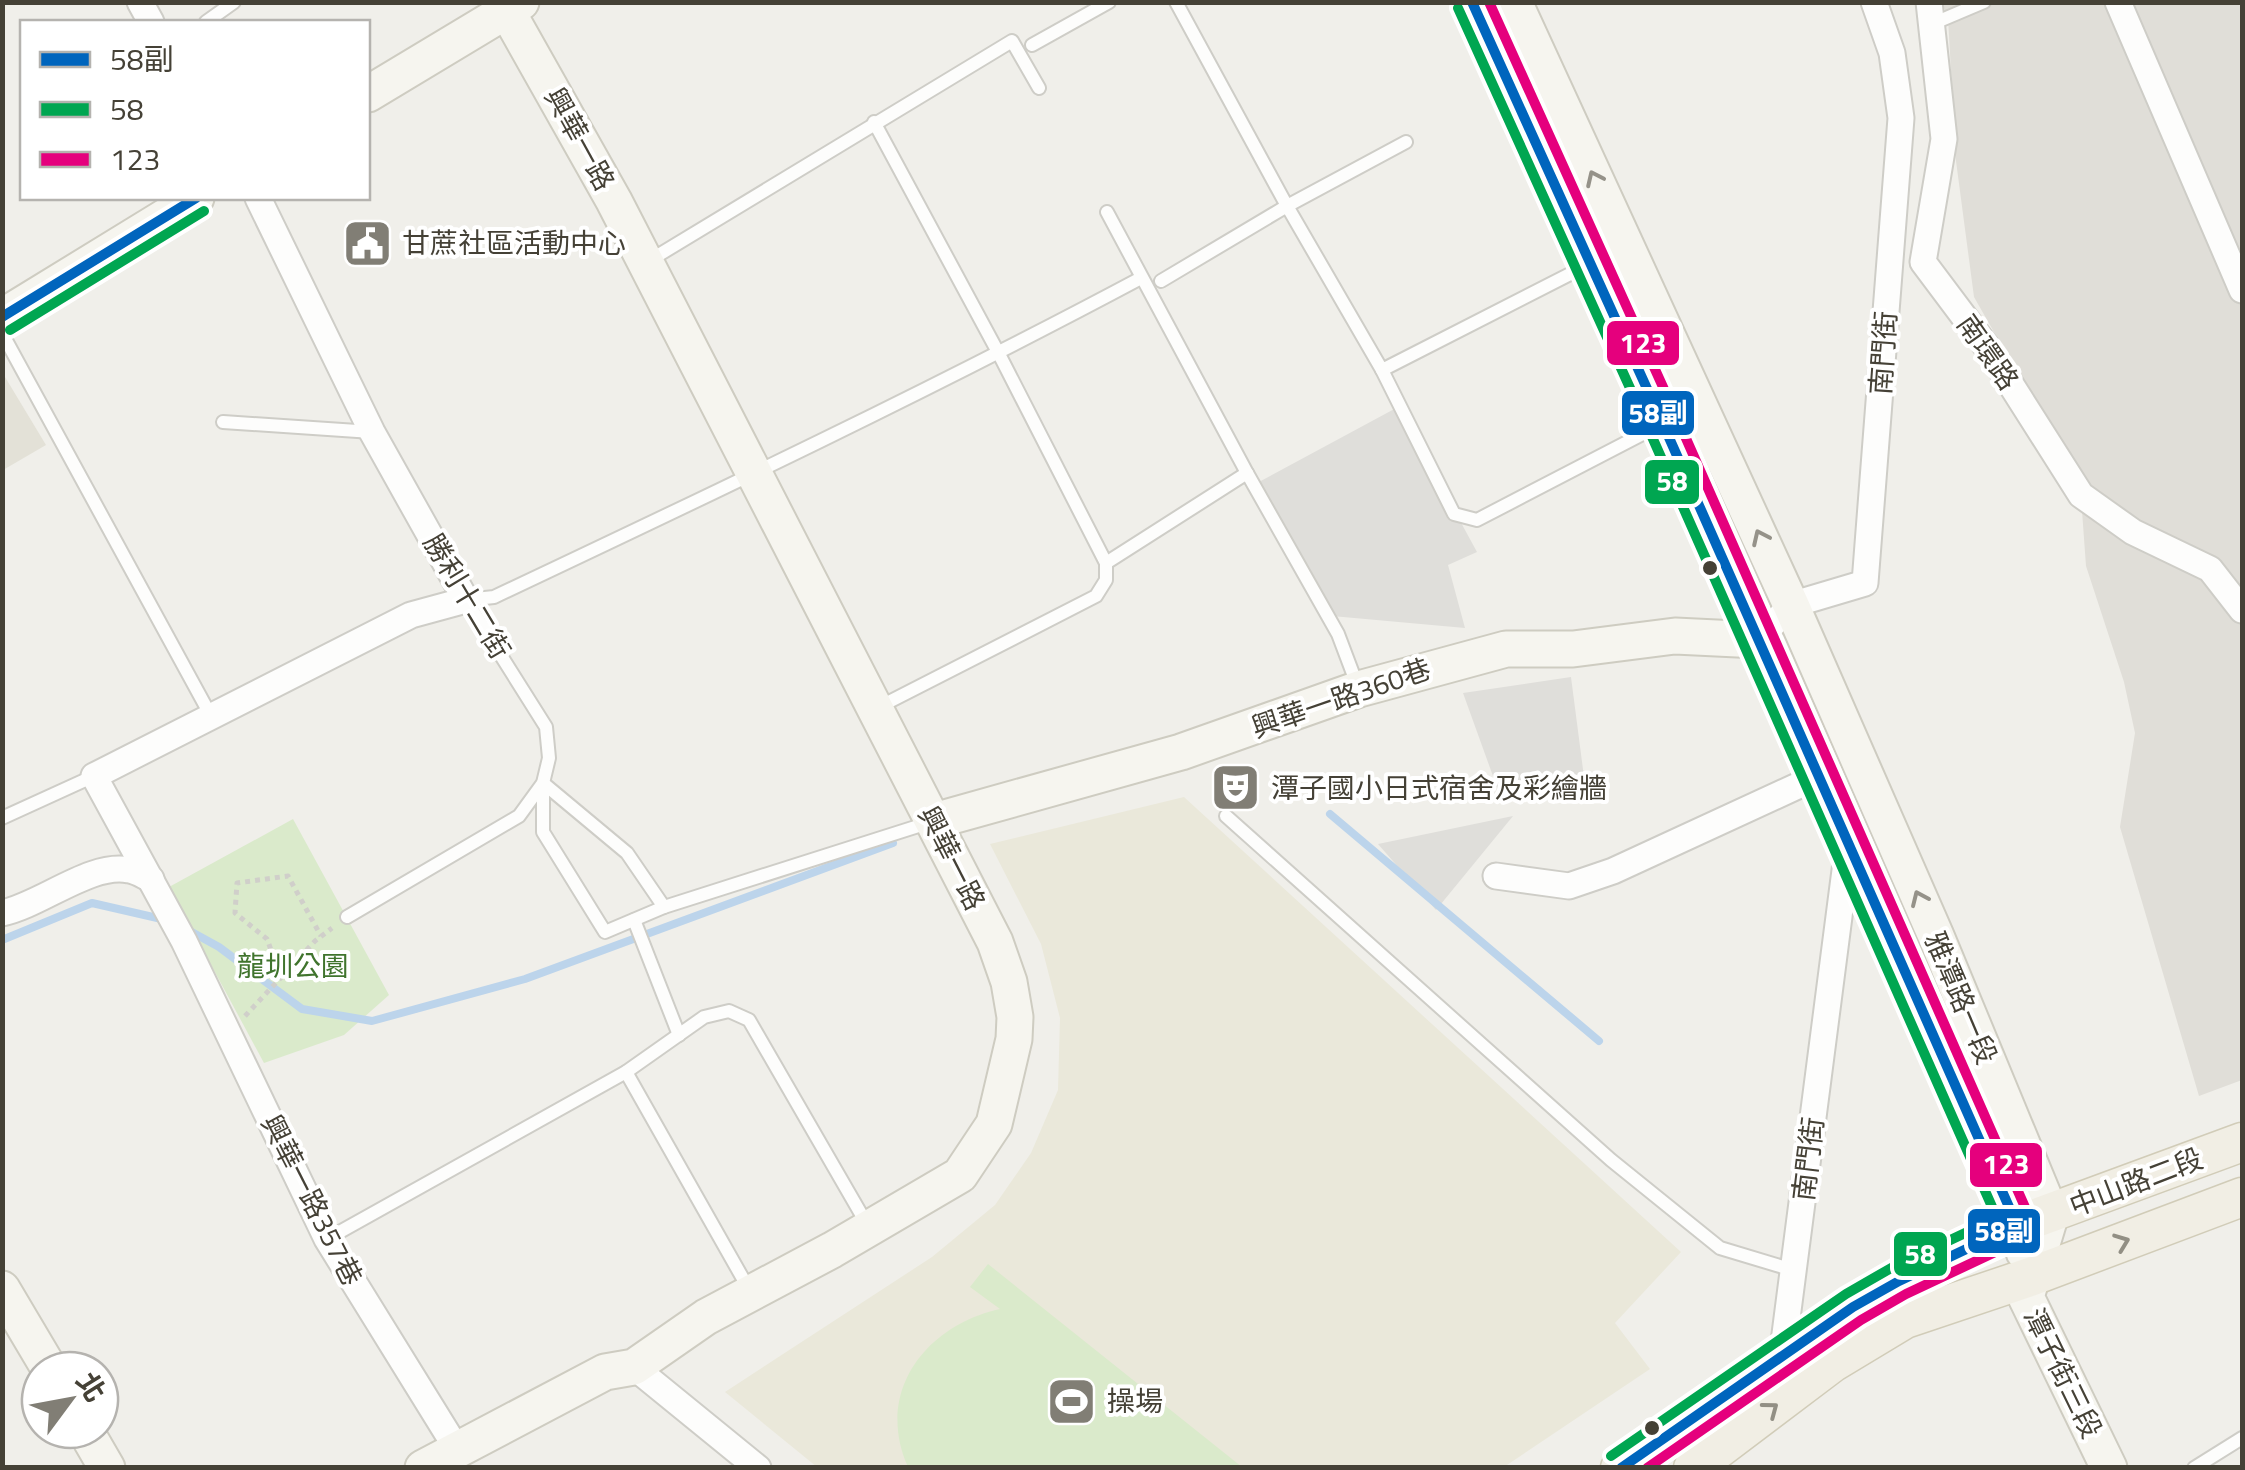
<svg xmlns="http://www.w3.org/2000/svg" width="2245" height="1470" font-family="'Titillium Web','Noto Sans TC',sans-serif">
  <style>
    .residential { fill: #e3e1d7 }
    .industrial { fill: #e0ded8 }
    .education { fill: #eae8da }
    .green { fill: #daeacb }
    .parking { fill: #dfdeda }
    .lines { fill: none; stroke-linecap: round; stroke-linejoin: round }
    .stream { stroke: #bcd4eb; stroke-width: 8 }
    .lane-casing { stroke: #cecdc7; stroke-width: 16 }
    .street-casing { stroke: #cecdc7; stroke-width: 29 }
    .secondary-casing { stroke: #ceccc1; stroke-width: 39 }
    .primary-casing { stroke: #d1ccb8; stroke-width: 41 }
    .path { stroke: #d0cfca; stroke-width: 5; stroke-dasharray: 5 5; stroke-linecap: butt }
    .lane { stroke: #fdfdfc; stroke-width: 12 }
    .street { stroke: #fdfdfc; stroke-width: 25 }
    .secondary { stroke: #f6f5ef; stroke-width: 35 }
    .primary { stroke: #f1eee4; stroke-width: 38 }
    .bus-1-casing { stroke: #fff; stroke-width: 18 }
    .bus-2-casing { stroke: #fff; stroke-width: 18 }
    .bus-3-casing { stroke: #fff; stroke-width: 18 }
    .bus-1 { stroke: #0065bd; stroke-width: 10 }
    .bus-2 { stroke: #00a651; stroke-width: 10 }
    .bus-3 { stroke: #e5007d; stroke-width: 10 }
    .oneway { stroke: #959289 }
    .oneway2 { stroke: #928f84 }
    .bus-dot { fill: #454136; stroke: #fff; stroke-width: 4 }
    .labels { text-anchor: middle; stroke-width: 8; stroke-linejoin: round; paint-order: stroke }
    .street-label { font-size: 28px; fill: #454136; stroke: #fff }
    .poi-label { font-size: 28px; fill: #454136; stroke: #fff; text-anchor: start }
    .park-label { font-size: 28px; fill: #40742d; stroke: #fff }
    .line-badge { stroke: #fff; stroke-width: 4 }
    .badge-label { font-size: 28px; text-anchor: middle; font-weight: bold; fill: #fff }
  </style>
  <rect width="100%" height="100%" fill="#f0efea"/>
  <polygon class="residential" points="2,372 46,445 3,470 2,470"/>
  <polygon class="industrial" points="1942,3 2242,3 2242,1080 2199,1096 2120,827 2135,733 2124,682 2086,566 2080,483 1974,297 1956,161 1948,18"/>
  <polygon class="education" points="1184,797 1681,1252 1615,1323 1650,1369 1504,1467 817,1467 725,1392 932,1257 995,1205 1031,1153 1058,1090 1060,1018 1041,944 990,844"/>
  <g class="green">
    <polygon points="293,819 389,995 344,1035 264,1063 169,887"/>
    <path d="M 988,1264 L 1242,1467 L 908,1467 C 874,1391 927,1325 1000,1309 L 970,1287 Z"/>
  </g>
  <g class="parking">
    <polygon points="1398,407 1477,552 1448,565 1465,628 1332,616 1257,483"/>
    <polygon points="1571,677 1584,777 1498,790 1463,693"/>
    <polygon points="1513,816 1436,910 1378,844"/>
  </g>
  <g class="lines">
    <g class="stream">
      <polyline points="1330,814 1599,1041"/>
      <polyline points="188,930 219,947 302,1009 372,1021 525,979 893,843"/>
      <polyline points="2,940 92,903 166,920"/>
    </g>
    <defs>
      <g id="lane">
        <polyline points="1176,2 1287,206 1382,370 1623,247"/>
        <polyline points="206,22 234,2"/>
        <polyline points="1932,24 1984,2"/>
        <polyline points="1032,45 1109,2"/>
        <polyline points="874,122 999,354 1106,563 1106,580 1096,596 877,708"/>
        <polyline points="1107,212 1247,473 1338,634 1358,687"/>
        <polyline points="647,262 1012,41 1039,88"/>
        <polyline points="1161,281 1287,206 1406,142"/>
        <polyline points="2,333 211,716"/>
        <polyline points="1382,370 1454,514 1477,520 1660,425"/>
        <polyline points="223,422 372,432"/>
        <polyline points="1106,563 1247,473"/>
        <polyline points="543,783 627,853 664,907"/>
        <polyline points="543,785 543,832 605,932 664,907 931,822"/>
        <polyline points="1226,816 1611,1160 1720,1248 1793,1270"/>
        <polyline points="2,818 94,776"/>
        <path d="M 347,917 L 519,816 L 543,783 L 549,758 L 546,727 L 466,600 L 494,597 C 712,494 929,391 1141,278"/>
        <polyline points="634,920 679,1035"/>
        <polyline points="626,1072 746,1284"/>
        <polyline points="327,1239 626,1072 704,1017 729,1011 749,1020 868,1226"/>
        <polyline points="2194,1468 2242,1438"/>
      </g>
      <g id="street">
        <polyline points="140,2 151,22"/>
        <polyline points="1929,2 1944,139 1923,262 1989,350 2081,495 2133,532 2210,569 2242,610"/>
        <polyline points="2118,2 2242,290"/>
        <polyline points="258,198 372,432 466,600 411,615 94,776 184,941 327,1239 457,1449"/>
        <polyline points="1758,640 1791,605 1865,583 1901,118 1892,53 1874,2"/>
        <polyline points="1496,876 1569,886 1613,871 1819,776"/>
        <path d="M 2,913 C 41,905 91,862 129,870 C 136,871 144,876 151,879"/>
        <polyline points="1782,1357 1848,847"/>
        <polyline points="634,1367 758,1468"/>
      </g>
      <g id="secondary">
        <polyline points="1472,2 1663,424 2017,1225 2024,1252"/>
        <polyline points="1514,2 1791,605 1936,936 2051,1214 2026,1297 2109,1468"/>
        <polyline points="368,94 521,2"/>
        <polyline points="2,317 196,198"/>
        <polyline points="934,821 1181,752 1359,689 1506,649 1573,649 1675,636 1758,640"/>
        <polyline points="2,1289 50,1370"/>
        <polyline points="85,1430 107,1468"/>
        <polyline points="423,1468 605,1372 634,1367 706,1317 832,1250 960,1175 994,1124 1014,1039 1015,1017 1009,982 995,942 614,201 507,11"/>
      </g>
      <g id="primary">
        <polyline points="1620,1468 1853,1307 1899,1281 2017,1225 2242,1142"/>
        <polyline points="1693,1468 1832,1363 1905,1319 2030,1277 2242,1197"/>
      </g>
    </defs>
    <use href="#lane" class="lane-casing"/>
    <use href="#street" class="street-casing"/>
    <use href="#secondary" class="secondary-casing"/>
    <use href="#primary" class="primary-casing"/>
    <g class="path">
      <polyline points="281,977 267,939 235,913 237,883 288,876 321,936"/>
      <polyline points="245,1016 315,941 332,928"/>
    </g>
    <use href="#lane" class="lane"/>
    <use href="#street" class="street"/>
    <use href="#secondary" class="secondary"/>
    <use href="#primary" class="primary"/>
    <defs>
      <g id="bus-1">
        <polyline points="1472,2 1663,424 2017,1225 1899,1281 1853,1307 1621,1468"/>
        <polyline points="2,317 196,198"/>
      </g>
      <g id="bus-2">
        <polyline points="1458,8 1649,430 1997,1218 1893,1267 1846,1294 1611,1456"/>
        <polyline points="10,330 204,211"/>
      </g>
      <polyline id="bus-3" points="1489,2 1677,418 2032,1223 2025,1238 1906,1294 1861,1320 1647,1468"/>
    </defs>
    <use href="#bus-1" class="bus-1-casing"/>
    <use href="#bus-2" class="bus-2-casing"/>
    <use href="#bus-3" class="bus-3-casing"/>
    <use href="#bus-1" class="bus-1"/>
    <use href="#bus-2" class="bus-2"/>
    <use href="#bus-3" class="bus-3"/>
  </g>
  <defs><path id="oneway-chevron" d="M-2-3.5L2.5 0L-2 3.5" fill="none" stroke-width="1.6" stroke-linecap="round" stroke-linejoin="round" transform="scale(2.5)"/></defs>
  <g class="oneway">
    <use href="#oneway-chevron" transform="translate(1594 178) rotate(-115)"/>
    <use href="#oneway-chevron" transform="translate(1760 537) rotate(-115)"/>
    <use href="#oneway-chevron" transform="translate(1919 898) rotate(-114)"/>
  </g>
  <g class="oneway2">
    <use href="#oneway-chevron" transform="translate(2122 1242) rotate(-21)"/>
    <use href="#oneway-chevron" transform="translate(1771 1409) rotate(-37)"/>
  </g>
  <defs>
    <symbol id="civic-square" viewBox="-11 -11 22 22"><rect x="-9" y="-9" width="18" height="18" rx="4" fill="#817e75" stroke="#fff"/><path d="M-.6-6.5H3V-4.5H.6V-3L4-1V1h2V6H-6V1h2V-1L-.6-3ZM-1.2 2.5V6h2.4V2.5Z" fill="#fff"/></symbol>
    <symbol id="theatre-square" viewBox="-11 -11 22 22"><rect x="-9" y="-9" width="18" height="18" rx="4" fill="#817e75" stroke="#fff"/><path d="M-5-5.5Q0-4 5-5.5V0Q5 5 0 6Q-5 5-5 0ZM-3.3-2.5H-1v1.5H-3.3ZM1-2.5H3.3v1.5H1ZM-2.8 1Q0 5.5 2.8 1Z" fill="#fff"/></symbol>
    <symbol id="stadium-square" viewBox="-11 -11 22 22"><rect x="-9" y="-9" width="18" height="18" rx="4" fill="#817e75" stroke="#fff"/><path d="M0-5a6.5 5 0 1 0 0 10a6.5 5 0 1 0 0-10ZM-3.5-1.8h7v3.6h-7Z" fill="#fff"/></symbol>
  </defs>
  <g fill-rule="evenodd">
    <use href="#civic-square" x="340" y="216" width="55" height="55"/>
    <use href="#theatre-square" x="1208" y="760" width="55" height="55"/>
    <use href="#stadium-square" x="1044" y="1374" width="55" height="55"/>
  </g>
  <g class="bus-dot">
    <circle cx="1710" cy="568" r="9"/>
    <circle cx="1652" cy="1428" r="9"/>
  </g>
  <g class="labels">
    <g class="street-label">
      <text transform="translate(580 139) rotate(61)" y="10">興華一路</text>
      <text transform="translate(1988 352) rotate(55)" y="10">南環路</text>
      <text transform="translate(1883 353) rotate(-86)" y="10">南門街</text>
      <text transform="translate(467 596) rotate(59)" y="10">勝利十二街</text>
      <text transform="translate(1341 698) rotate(-19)" y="10">興華一路360巷</text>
      <text transform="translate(952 858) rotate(63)" y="10">興華一路</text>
      <text transform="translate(1961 998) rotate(67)" y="10">雅潭路一段</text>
      <text transform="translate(1808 1159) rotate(-83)" y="10">南門街</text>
      <text transform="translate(2136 1182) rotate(-21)" y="10">中山路二段</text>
      <text transform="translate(312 1200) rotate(63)" y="10">興華一路357巷</text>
      <text transform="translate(2063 1373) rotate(64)" y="10">潭子街三段</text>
    </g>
    <g class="poi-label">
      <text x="402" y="253">甘蔗社區活動中心</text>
      <text x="1271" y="798">潭子國小日式宿舍及彩繪牆</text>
      <text x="1107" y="1411">操場</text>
    </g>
    <g class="park-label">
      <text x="293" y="976">龍圳公園</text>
    </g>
  </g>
  <g class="line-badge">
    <rect x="1605" y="319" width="76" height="48" rx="10" fill="#e5007d"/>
    <rect x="1620" y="389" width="76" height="48" rx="10" fill="#0065bd"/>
    <rect x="1643" y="458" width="58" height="48" rx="10" fill="#00a651"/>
    <rect x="1968" y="1141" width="76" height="48" rx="10" fill="#e5007d"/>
    <rect x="1966" y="1207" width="76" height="48" rx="10" fill="#0065bd"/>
    <rect x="1892" y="1230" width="57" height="48" rx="10" fill="#00a651"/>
  </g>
  <g class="badge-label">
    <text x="1643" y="353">123</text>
    <text x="1658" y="423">58副</text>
    <text x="1672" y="491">58</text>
    <text x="2006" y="1174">123</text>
    <text x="2004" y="1241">58副</text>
    <text x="1920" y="1264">58</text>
  </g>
  <rect width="2245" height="1470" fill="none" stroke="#454136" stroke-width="10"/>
  <rect x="20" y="20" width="350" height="180" fill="#ffffff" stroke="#b5b3af" stroke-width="2.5"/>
  <rect x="40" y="52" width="50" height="15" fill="#0065bd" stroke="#b5b3af" stroke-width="2.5"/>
  <text x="110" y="70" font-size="30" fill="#454136">58副</text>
  <rect x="40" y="102" width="50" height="15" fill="#00a651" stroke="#b5b3af" stroke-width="2.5"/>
  <text x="110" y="120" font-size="30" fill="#454136">58</text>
  <rect x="40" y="152" width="50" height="15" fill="#e5007d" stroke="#b5b3af" stroke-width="2.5"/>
  <text x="110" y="170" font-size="30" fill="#454136">123</text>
  <g transform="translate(70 1400) rotate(58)"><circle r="48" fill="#ffffff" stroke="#b5b3af" stroke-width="2.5"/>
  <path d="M0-8L18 38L0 25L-18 38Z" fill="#817e75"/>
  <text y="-15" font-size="28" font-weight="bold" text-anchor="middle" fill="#454136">北</text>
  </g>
</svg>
